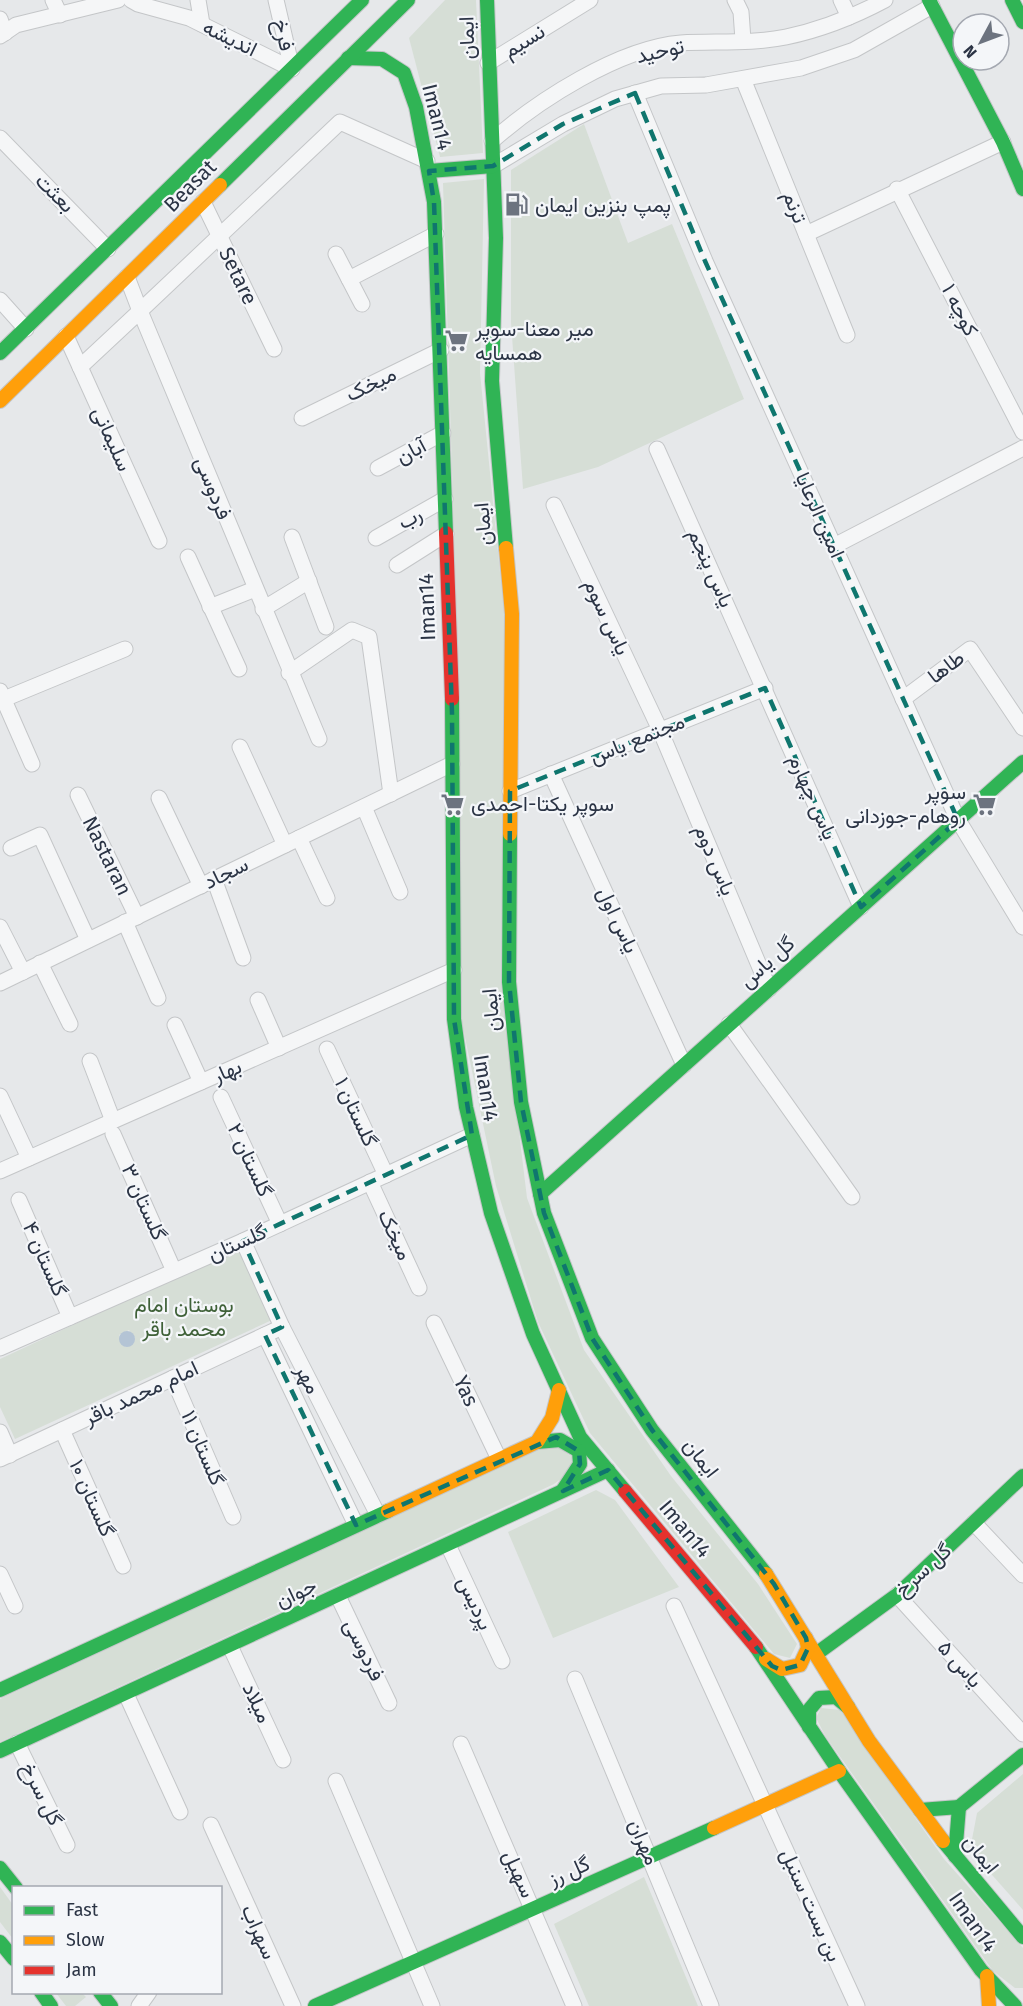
<svg xmlns="http://www.w3.org/2000/svg" width="1023" height="2006" font-family="'Fira Sans',Vazirmatn,sans-serif">
  <style>
    .green { fill: #d6ded6; fill-rule: evenodd }
    .water { fill: #b4c4d5 }
    .lines { fill: none; stroke-linecap: round; stroke-linejoin: round }
    .street-casing { stroke: #c4c6c8; stroke-width: 17 }
    .fast-casing { stroke: #c4c6c8; stroke-width: 16 }
    .slow-casing { stroke: #c4c6c8; stroke-width: 16 }
    .jam-casing { stroke: #c4c6c8; stroke-width: 16 }
    .street { stroke: #f5f6f7; stroke-width: 15 }
    .fast { stroke: #30b455; stroke-width: 14 }
    .slow { stroke: #ff9f0a; stroke-width: 14 }
    .jam { stroke: #e5322d; stroke-width: 14 }
    .marked { fill: none; stroke: #0f766e; stroke-width: 4.5; stroke-dasharray: 12 8; stroke-linejoin: round }
    .labels { text-anchor: middle; stroke-width: 4.5; stroke-linejoin: round; paint-order: stroke }
    .street-label { font-size: 21px; fill: #2b3445; stroke: #f4f6f9 }
    .poi-label { font-size: 21px; fill: #2b3445; stroke: #f4f6f9; text-anchor: start }
    .park-label { font-size: 21px; fill: #3f6138; stroke: #f4f6f9 }
  </style>
  <rect width="100%" height="100%" fill="#e6e8ea"/>
  <g class="green">
    <polygon points="445,0 476,0 483,153 440,157 409,38"/>
    <polygon points="584,124 628,243 672,224 744,399 598,467 523,489 511,322 511,170"/>
    <polygon points="484,179 480,373 505,622 501,983 527,1198 584,1350 671,1476 758,1584 797,1644 790,1658 774,1654 590,1433 538,1322 496,1186 462,1023 457,630 443,183"/>
    <path d="M 238,1248 L 272,1320 L 15,1439 L 0,1407 L 0,1359 ZM 129,1330 L 135,1338 L 127,1347 L 124,1346 L 119,1335 Z"/>
    <polygon points="552,1443 575,1459 572,1471 554,1484 0,1742 0,1699"/>
    <polygon points="596,1490 615,1500 679,1587 553,1638 508,1532"/>
    <polygon points="821,1708 840,1710 944,1859 1023,1948 1023,1988 1015,1988 993,1971 826,1737 816,1718"/>
    <polygon points="1023,1774 1023,1910 970,1850 977,1813"/>
    <polygon points="644,1877 698,2006 589,2006 554,1924"/>
    <polygon points="0,1887 13,1905 13,1939 0,1922"/>
    <polygon points="56,1993 82,1993 86,1997 75,2006 66,2006"/>
  </g>
  <circle class="water" cx="127" cy="1339" r="8"/>
  <g class="lines">
    <defs>
      <g id="street">
        <polyline points="53,0 60,15"/>
        <polyline points="131,0 138,4 189,18 292,69"/>
        <polyline points="198,0 202,24"/>
        <polyline points="276,0 292,69"/>
        <polyline points="735,0 741,12 743,40"/>
        <polyline points="841,0 849,17"/>
        <polyline points="0,19 5,33"/>
        <polyline points="0,36 16,25 118,0"/>
        <polyline points="488,63 590,0"/>
        <polyline points="743,79 847,335"/>
        <polyline points="635,93 705,261 958,820 1023,927"/>
        <polyline points="0,138 108,249"/>
        <path d="M 492,141 C 537,101 619,48 681,43 C 715,41 752,44 786,37 C 820,30 855,16 885,0"/>
        <polyline points="493,166 563,124 615,99 661,86 706,85 801,68 854,50 932,6"/>
        <polyline points="897,189 1023,432"/>
        <polyline points="203,202 274,349"/>
        <polyline points="806,234 1003,142"/>
        <polyline points="336,254 362,304"/>
        <polyline points="127,277 140,311 340,122 427,161"/>
        <polyline points="349,279 436,234"/>
        <polyline points="0,300 26,329"/>
        <polyline points="66,336 159,541"/>
        <polyline points="80,367 140,311 319,739"/>
        <polyline points="302,418 441,350"/>
        <polyline points="657,449 861,907"/>
        <polyline points="378,468 443,433"/>
        <polyline points="554,505 660,730 769,989"/>
        <polyline points="292,537 326,627"/>
        <polyline points="376,538 445,499"/>
        <polyline points="834,546 1023,448"/>
        <polyline points="188,557 239,669"/>
        <polyline points="397,565 446,534"/>
        <polyline points="210,607 255,589"/>
        <polyline points="263,609 309,581"/>
        <polyline points="289,673 352,630 369,637 391,794"/>
        <polyline points="0,691 32,764"/>
        <polyline points="4,699 125,649"/>
        <polyline points="903,699 970,649 1023,728"/>
        <polyline points="240,747 285,845"/>
        <polyline points="551,774 684,1065"/>
        <polyline points="510,791 765,688"/>
        <polyline points="78,795 137,917"/>
        <polyline points="159,798 201,886"/>
        <polyline points="364,807 400,892"/>
        <polyline points="299,838 327,898"/>
        <polyline points="11,848 40,835 88,940"/>
        <polyline points="214,879 243,958"/>
        <polyline points="125,922 158,998"/>
        <polyline points="0,927 23,972"/>
        <polyline points="40,963 70,1024"/>
        <polyline points="0,983 452,764"/>
        <polyline points="258,1000 279,1048"/>
        <polyline points="729,1024 852,1197"/>
        <polyline points="175,1025 201,1082"/>
        <polyline points="327,1049 386,1175"/>
        <polyline points="90,1061 113,1121"/>
        <polyline points="0,1096 29,1158"/>
        <polyline points="221,1097 280,1224"/>
        <polyline points="113,1134 174,1271"/>
        <polyline points="0,1171 454,970"/>
        <polyline points="370,1182 419,1288"/>
        <polyline points="19,1200 70,1317"/>
        <polyline points="243,1241 282,1327 378,1515"/>
        <polyline points="434,1323 499,1459"/>
        <polyline points="265,1335 356,1525"/>
        <polyline points="0,1348 243,1241 472,1135"/>
        <polyline points="173,1378 233,1517"/>
        <polyline points="62,1430 123,1566"/>
        <polyline points="0,1432 10,1455"/>
        <polyline points="0,1459 282,1327"/>
        <polyline points="974,1523 1023,1575"/>
        <polyline points="448,1545 502,1661"/>
        <polyline points="0,1574 15,1606"/>
        <polyline points="897,1595 1023,1734"/>
        <polyline points="338,1596 389,1703"/>
        <polyline points="674,1606 857,2006"/>
        <polyline points="230,1646 283,1760"/>
        <polyline points="575,1679 711,2006"/>
        <polyline points="126,1694 180,1812"/>
        <polyline points="17,1743 67,1845"/>
        <polyline points="461,1744 574,2006"/>
        <polyline points="336,1781 432,2006"/>
        <polyline points="211,1825 293,2006"/>
        <polyline points="139,2006 149,1992"/>
      </g>
      <g id="fast">
        <polyline points="487,0 496,238 492,381 506,548"/>
        <polyline points="929,0 1003,142 1023,189"/>
        <polyline points="1012,0 1023,22"/>
        <polyline points="348,58 382,59 404,73 416,107 434,202 446,533"/>
        <polyline points="429,171 493,166"/>
        <polyline points="220,185 408,0"/>
        <polyline points="0,353 362,0"/>
        <polyline points="452,699 454,1019 466,1107 491,1213 533,1334 580,1437 625,1491"/>
        <polyline points="510,834 509,982 521,1102 544,1213 592,1338 652,1430 766,1574"/>
        <polyline points="540,1194 1023,762"/>
        <polyline points="537,1442 560,1440 579,1451 580,1464 563,1490"/>
        <polyline points="756,1647 839,1771 981,1970 1015,2006"/>
        <polyline points="816,1654 897,1595 1023,1476"/>
        <polyline points="0,1690 388,1511"/>
        <polyline points="809,1727 809,1710 819,1698 836,1697 848,1707"/>
        <polyline points="0,1751 608,1470"/>
        <polyline points="959,1807 1023,1755"/>
        <polyline points="920,1810 959,1807 955,1856"/>
        <polyline points="943,1841 1023,1937"/>
        <polyline points="0,1868 16,1888"/>
        <polyline points="0,1942 14,1959"/>
        <polyline points="41,1992 51,2006"/>
        <polyline points="100,1992 111,2006"/>
        <polyline points="315,2006 714,1828"/>
      </g>
      <g id="slow">
        <polyline points="0,401 220,185"/>
        <polyline points="506,548 512,614 510,834"/>
        <polyline points="388,1511 537,1442 552,1418 559,1390"/>
        <polyline points="766,1574 869,1741 943,1841"/>
        <polyline points="766,1659 782,1669 800,1665 808,1648 806,1638"/>
        <polyline points="714,1828 839,1771"/>
        <polyline points="987,1976 989,2006"/>
      </g>
      <g id="jam">
        <polyline points="446,533 452,699"/>
        <polyline points="625,1491 756,1647"/>
      </g>
    </defs>
    <use href="#street" class="street-casing"/>
    <use href="#fast" class="fast-casing"/>
    <use href="#slow" class="slow-casing"/>
    <use href="#jam" class="jam-casing"/>
    <use href="#street" class="street"/>
    <use href="#fast" class="fast"/>
    <use href="#slow" class="slow"/>
    <use href="#jam" class="jam"/>
  </g>
  <path class="marked" d="M 635,93 L 705,261 L 958,820 L 861,907 L 765,688 L 510,791 L 509,982 L 521,1102 L 544,1213 L 592,1338 L 652,1430 L 774,1584 L 806,1638 L 808,1648 L 800,1665 L 781,1670 L 772,1666 L 608,1470 L 563,1491 L 580,1464 L 579,1451 L 556,1437 L 356,1525 L 265,1335 L 282,1327 L 243,1241 L 472,1135 L 454,1019 L 452,713 L 434,202 L 429,171 L 493,166 L 563,124 Z"/>
  <defs>
    <symbol id="fuel-bare" viewBox="-9 -9 18 18"><path d="M-5.5-6h7V0h2V4h1.3V-2.5L3-4.5l.8-.8L6-3V5H2.5V1h-1V6h-7ZM-4.2-4.7v3.2H.2V-4.7Z" fill="#6c737f" stroke="#f4f6f9" stroke-width="2.5" paint-order="stroke"/></symbol>
    <symbol id="supermarket-bare" viewBox="-9 -9 18 18"><path d="M-6-5.5h2.5l.6 2H6L4.5 2H-2.5L-4.4-4H-6ZM-1.5 3.2a1.3 1.3 0 1 0 .1 0ZM3 3.2a1.3 1.3 0 1 0 .1 0Z" fill="#6c737f" stroke="#f4f6f9" stroke-width="2.5" paint-order="stroke"/></symbol>
  </defs>
  <g fill-rule="evenodd">
    <use href="#fuel-bare" x="500" y="188" width="33" height="33"/>
    <use href="#supermarket-bare" x="440" y="324" width="33" height="33"/>
    <use href="#supermarket-bare" x="436" y="788" width="33" height="33"/>
    <use href="#supermarket-bare" x="968" y="788" width="33" height="33"/>
  </g>
  <g class="labels">
    <g class="street-label">
      <text transform="translate(284 35) rotate(77)" y="7">فرخ</text>
      <text transform="translate(230 38) rotate(26)" y="7">اندیشه</text>
      <text transform="translate(467 38) rotate(-92)" y="7">ایمان</text>
      <text transform="translate(524 41) rotate(-32)" y="7">نسیم</text>
      <text transform="translate(660 51) rotate(-13)" y="7">توحید</text>
      <text transform="translate(437 117) rotate(76)" y="7">Iman14</text>
      <text transform="translate(190 186) rotate(-45)" y="7">Beasat</text>
      <text transform="translate(55 193) rotate(45)" y="7">بعثت</text>
      <text transform="translate(795 207) rotate(68)" y="7">ترنم</text>
      <text transform="translate(238 276) rotate(64)" y="7">Setare</text>
      <text transform="translate(960 310) rotate(63)" y="7">کوچه ۱</text>
      <text transform="translate(371 384) rotate(-26)" y="7">میخک</text>
      <text transform="translate(112 439) rotate(66)" y="7">سلیمانی</text>
      <text transform="translate(411 451) rotate(-28)" y="7">آبان</text>
      <text transform="translate(213 488) rotate(68)" y="7">فردوسی</text>
      <text transform="translate(820 515) rotate(66)" y="7">امین الرعایا</text>
      <text transform="translate(410 518) rotate(-29)" y="7">رب</text>
      <text transform="translate(483 524) rotate(-95)" y="7">ایمان</text>
      <text transform="translate(711 568) rotate(66)" y="7">یاس پنجم</text>
      <text transform="translate(427 607) rotate(-92)" y="7">Iman14</text>
      <text transform="translate(607 617) rotate(65)" y="7">یاس سوم</text>
      <text transform="translate(946 667) rotate(-37)" y="7">طاها</text>
      <text transform="translate(637 739) rotate(-22)" y="7">مجتمع یاس</text>
      <text transform="translate(813 797) rotate(66)" y="7">یاس چهارم</text>
      <text transform="translate(107 856) rotate(64)" y="7">Nastaran</text>
      <text transform="translate(715 860) rotate(67)" y="7">یاس دوم</text>
      <text transform="translate(226 873) rotate(-26)" y="7">سجاد</text>
      <text transform="translate(618 920) rotate(65)" y="7">یاس اول</text>
      <text transform="translate(767 962) rotate(-42)" y="7">گل یاس</text>
      <text transform="translate(491 1010) rotate(-95)" y="7">ایمان</text>
      <text transform="translate(227 1071) rotate(-24)" y="7">بهار</text>
      <text transform="translate(486 1088) rotate(81)" y="7">Iman14</text>
      <text transform="translate(356 1112) rotate(65)" y="7">گلستان ۱</text>
      <text transform="translate(250 1160) rotate(65)" y="7">گلستان ۲</text>
      <text transform="translate(144 1202) rotate(66)" y="7">گلستان ۳</text>
      <text transform="translate(395 1235) rotate(65)" y="7">میخک</text>
      <text transform="translate(237 1243) rotate(-24)" y="7">گلستان</text>
      <text transform="translate(45 1259) rotate(66)" y="7">گلستان ۴</text>
      <text transform="translate(308 1379) rotate(63)" y="7">مهر</text>
      <text transform="translate(466 1391) rotate(65)" y="7">Yas</text>
      <text transform="translate(141 1393) rotate(-25)" y="7">امام محمد باقر</text>
      <text transform="translate(203 1448) rotate(67)" y="7">گلستان ۱۱</text>
      <text transform="translate(701 1458) rotate(52)" y="7">ایمان</text>
      <text transform="translate(92 1498) rotate(66)" y="7">گلستان ۱۰</text>
      <text transform="translate(685 1529) rotate(50)" y="7">Iman14</text>
      <text transform="translate(923 1570) rotate(-42)" y="7">گل سرخ</text>
      <text transform="translate(296 1593) rotate(-25)" y="7">جوان</text>
      <text transform="translate(475 1603) rotate(65)" y="7">پردیس</text>
      <text transform="translate(364 1650) rotate(64)" y="7">فردوسی</text>
      <text transform="translate(960 1664) rotate(48)" y="7">یاس ۵</text>
      <text transform="translate(257 1703) rotate(65)" y="7">میلاد</text>
      <text transform="translate(42 1794) rotate(64)" y="7">گل سرخ</text>
      <text transform="translate(644 1842) rotate(67)" y="7">مهران</text>
      <text transform="translate(981 1854) rotate(51)" y="7">ایمان</text>
      <text transform="translate(569 1871) rotate(-24)" y="7">گل رز</text>
      <text transform="translate(519 1874) rotate(66)" y="7">سهیل</text>
      <text transform="translate(811 1905) rotate(66)" y="7">بن بست سنبل</text>
      <text transform="translate(973 1922) rotate(55)" y="7">Iman14</text>
      <text transform="translate(259 1932) rotate(66)" y="7">سهراب</text>
    </g>
    <g class="poi-label">
      <text x="535" y="212">پمپ بنزین ایمان</text>
      <text x="475" y="336">میر معنا-سوپر<tspan x="475" dy="24">همسایه</tspan></text>
      <text x="966" y="799" text-anchor="end">سوپر<tspan x="966" dy="24">روهام-جوزدانی</tspan></text>
      <text x="471" y="811">سوپر یکتا-احمدی</text>
    </g>
    <g class="park-label">
      <text x="184" y="1312">بوستان امام<tspan x="184" dy="24">محمد باقر</tspan></text>
    </g>
  </g>
  <rect x="12" y="1886" width="210" height="108" fill="#f4f6f9" stroke="#a4a8b1" stroke-width="1.5"/>
  <rect x="24" y="1906" width="30" height="9" fill="#30b455" stroke="#a4a8b1" stroke-width="1.5"/>
  <text x="66" y="1916" font-size="18" fill="#2b3445">Fast</text>
  <rect x="24" y="1936" width="30" height="9" fill="#ff9f0a" stroke="#a4a8b1" stroke-width="1.5"/>
  <text x="66" y="1946" font-size="18" fill="#2b3445">Slow</text>
  <rect x="24" y="1966" width="30" height="9" fill="#e5322d" stroke="#a4a8b1" stroke-width="1.5"/>
  <text x="66" y="1976" font-size="18" fill="#2b3445">Jam</text>
  <g transform="translate(981 42) rotate(229)"><circle r="28" fill="#f4f6f9" stroke="#a4a8b1" stroke-width="1.5"/>
  <path d="M0-4.5L10 22L0 15L-10 22Z" fill="#6c737f"/>
  <text y="-9" font-size="16" font-weight="bold" text-anchor="middle" fill="#2b3445">N</text>
  </g>
</svg>
